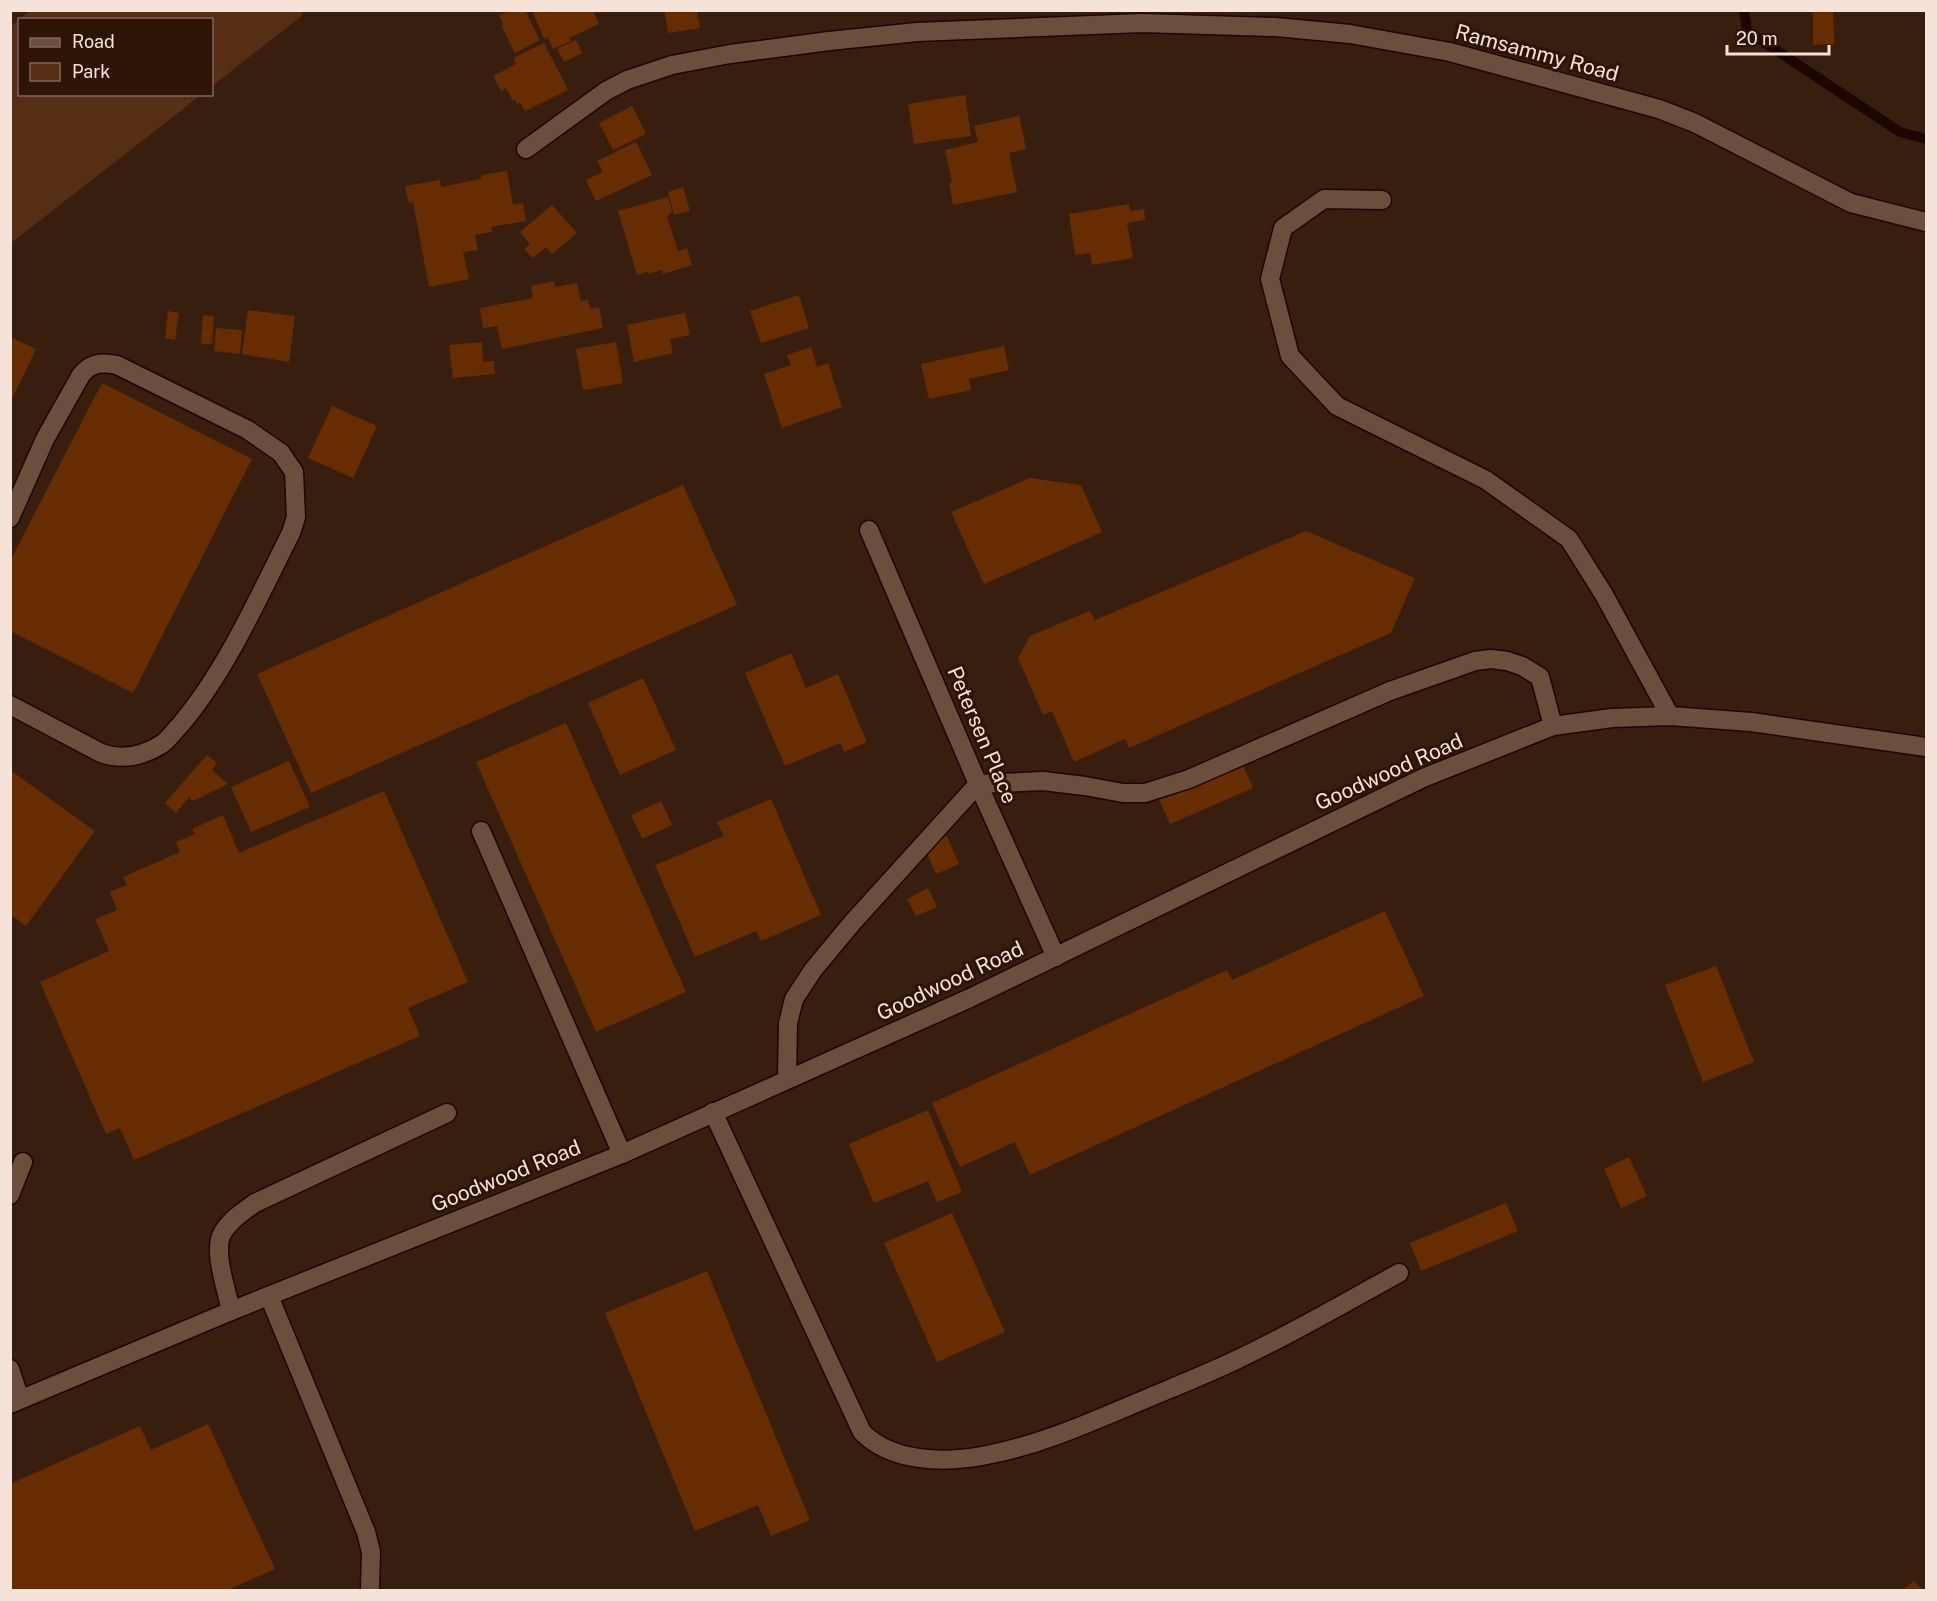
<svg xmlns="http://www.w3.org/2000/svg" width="1937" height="1601" font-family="'Public Sans',sans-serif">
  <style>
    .green { fill: #552e14 }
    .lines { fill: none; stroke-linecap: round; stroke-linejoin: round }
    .stream { stroke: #1e0600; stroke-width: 10 }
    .building { fill: #672d00 }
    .service-casing { stroke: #1e0700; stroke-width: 21 }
    .tertiary-casing { stroke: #1e0700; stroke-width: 21 }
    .service { stroke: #6c4e3d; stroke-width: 18 }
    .tertiary { stroke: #6c4e3d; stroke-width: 18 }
    .labels { text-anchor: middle; stroke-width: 6; stroke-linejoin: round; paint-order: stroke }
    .street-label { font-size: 21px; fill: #f5e3d9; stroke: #2d1405 }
  </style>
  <rect width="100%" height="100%" fill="#381e0e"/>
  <polygon class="green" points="31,10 299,10 303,15 212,86 212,20 20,20 20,94 201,95 11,243 11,26"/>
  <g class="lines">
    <polyline class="stream" points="1744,10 1747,31 1900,132 1926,139"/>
  </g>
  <g class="building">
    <polygon points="511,10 525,10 540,40 515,53 502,27 503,23 499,16"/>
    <polygon points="532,10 593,10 599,24 569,38 571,41 553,49 548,37 544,39"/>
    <polygon points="664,10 703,10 697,13 700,28 668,33"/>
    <polygon points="1813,10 1833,10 1834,44 1813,45"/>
    <polygon points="576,40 582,53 564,62 557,49"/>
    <polygon points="544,43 568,90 525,111 520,102 517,104 515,100 513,101 506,88 501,91 493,76 516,64 513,58"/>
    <polygon points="965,95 971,136 914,144 908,104"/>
    <polygon points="632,106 646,134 613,150 599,123"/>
    <polygon points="1019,116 1026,149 1009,153 1017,192 953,205 949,183 952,182 945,150 978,142 974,126"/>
    <polygon points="636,142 652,175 596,201 586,180 603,172 597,161"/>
    <polygon points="507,171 513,205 523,203 526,221 491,227 492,232 475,235 478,250 463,252 469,279 429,287 413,202 409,203 405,186 440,180 441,187 481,179 482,175"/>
    <polygon points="683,187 690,211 674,215 668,192"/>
    <polygon points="668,197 672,212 667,216 678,251 687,248 692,265 663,274 662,270 648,274 649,271 637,275 618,211"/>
    <polygon points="1129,204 1130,211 1144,209 1145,220 1127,223 1133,258 1092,265 1090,253 1075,255 1069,214"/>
    <polygon points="552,205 577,233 552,254 546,247 533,258 524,249 530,244 520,232"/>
    <polygon points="554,281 555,287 577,283 581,301 588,300 590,309 599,307 603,328 502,349 497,326 483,328 480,308 533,298 531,286"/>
    <polygon points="799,295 809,328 761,343 750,311"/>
    <polygon points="248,310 295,316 289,362 242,354"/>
    <polygon points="168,311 179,313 175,340 165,338"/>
    <polygon points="685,313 690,335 670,339 673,353 634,362 627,325"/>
    <polygon points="203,315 214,316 212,344 201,344"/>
    <polygon points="216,328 242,330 240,354 214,351"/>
    <polygon points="10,337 36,349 10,403"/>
    <polygon points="482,342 483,362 494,361 495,374 453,378 449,345"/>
    <polygon points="616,342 623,383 583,390 576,349"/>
    <polygon points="1004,346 1009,370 969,379 971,390 929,399 921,364"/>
    <polygon points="811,347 817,367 828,363 842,407 782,428 764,374 791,365 787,355"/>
    <polygon points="102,383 252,459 133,693 10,631 10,561"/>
    <polygon points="332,406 377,426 353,478 308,458"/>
    <polygon points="1030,478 1081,485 1102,532 984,584 951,512"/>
    <polygon points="683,485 737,605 311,793 257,674"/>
    <polygon points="1306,531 1415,578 1391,633 1129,748 1125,739 1074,762 1052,711 1043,715 1018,658 1030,636 1090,611 1095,620"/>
    <polygon points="791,653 806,688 838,674 867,742 844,752 840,743 785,766 745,673"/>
    <polygon points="643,678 676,750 620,775 588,703"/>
    <polygon points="566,723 686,992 596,1032 476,762"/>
    <polygon points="207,755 217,763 212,770 228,784 193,801 189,797 176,813 165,803"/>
    <polygon points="1240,758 1253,788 1170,824 1157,795"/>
    <polygon points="289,761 310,807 251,832 231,787"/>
    <polygon points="10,770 95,831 26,926 10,914"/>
    <polygon points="384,791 468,982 408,1008 420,1036 134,1160 120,1128 106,1134 40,982 109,951 95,919 117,910 110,892 127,885 123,877 180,852 176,842 195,834 192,829 223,815 239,853"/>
    <polygon points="771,799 821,915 761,941 756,931 695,957 655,865 724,836 717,822"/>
    <polygon points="661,801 672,825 642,839 631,815"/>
    <polygon points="944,830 959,864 936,874 921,840"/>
    <polygon points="928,888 937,907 916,916 907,899"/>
    <polygon points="1385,911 1424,996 1030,1175 1015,1142 960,1167 932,1103 1227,970 1232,980"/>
    <polygon points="1716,966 1754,1062 1703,1082 1665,985"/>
    <polygon points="928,1110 962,1192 937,1202 928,1181 874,1203 849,1144"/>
    <polygon points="1629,1157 1647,1196 1621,1208 1604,1169"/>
    <polygon points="1506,1203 1518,1231 1421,1271 1410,1243"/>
    <polygon points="952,1213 1005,1332 937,1362 884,1243"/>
    <polygon points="707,1271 810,1520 771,1536 758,1505 695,1531 605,1313"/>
    <polygon points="208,1424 275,1569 228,1590 10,1590 10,1484 140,1426 151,1450"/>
    <polygon points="1914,1581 1923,1590 1903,1590"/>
  </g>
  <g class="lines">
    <defs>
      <g id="service">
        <polyline points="526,149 606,91 627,80 672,65 730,54 829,41 917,32 1142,23 1276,27 1350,34 1450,52 1659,109 1695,123 1851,203 1926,222"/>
        <polyline points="1382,200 1324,199 1283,228 1270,279 1290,356 1337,406 1486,480 1569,539 1603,593 1670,716"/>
        <path d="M 10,518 L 45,439 L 81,375 C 91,362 103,362 117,365 L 248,430 L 281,453 L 294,472 L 296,517 L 291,533 C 259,596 226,671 181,724 C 175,730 169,739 162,744 C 143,756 123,761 101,753 L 10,705"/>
        <polyline points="869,530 978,784 1056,957"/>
        <polyline points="481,831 622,1154"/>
        <polyline points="787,1078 788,1023 794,999 813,970 852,923 978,784 1043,781 1085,786 1123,793 1145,793 1189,779 1390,691 1475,661 1491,659 1507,661 1522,666 1540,677 1553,726"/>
        <path d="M 713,1112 L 862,1432 C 891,1462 943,1463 982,1456 C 1033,1447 1082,1426 1129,1406 C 1164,1391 1200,1377 1234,1361 C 1290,1335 1344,1303 1399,1273"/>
        <polyline points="10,1195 23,1162"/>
        <polyline points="269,1296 366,1532 371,1552 370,1590"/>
        <path d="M 231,1311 C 227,1291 214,1255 221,1236 C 227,1222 244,1211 255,1203 L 447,1113"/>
        <polyline points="10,1369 20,1399"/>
      </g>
      <polyline id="tertiary" points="10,1404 231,1311 622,1154 970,998 1423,778 1553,726 1612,718 1670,716 1751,722 1926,747"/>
    </defs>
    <use href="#service" class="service-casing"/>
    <use href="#tertiary" class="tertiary-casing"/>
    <use href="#service" class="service"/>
    <use href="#tertiary" class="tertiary"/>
  </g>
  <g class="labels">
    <g class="street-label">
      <text transform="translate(1537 53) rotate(15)" y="7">Ramsammy Road</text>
      <text transform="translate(982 735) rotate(67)" y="7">Petersen Place</text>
      <text transform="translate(1389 772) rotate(-24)" y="7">Goodwood Road</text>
      <text transform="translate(950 981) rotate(-25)" y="7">Goodwood Road</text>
      <text transform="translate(506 1176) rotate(-22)" y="7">Goodwood Road</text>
    </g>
  </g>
  <rect width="1937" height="1601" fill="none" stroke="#f5e3d9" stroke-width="24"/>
  <rect x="18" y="18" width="195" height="78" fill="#2d1405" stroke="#7d675a" stroke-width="1.5"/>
  <rect x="30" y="38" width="30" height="9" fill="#6c4e3d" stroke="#7d675a" stroke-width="1.5"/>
  <text x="72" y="48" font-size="18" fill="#f5e3d9">Road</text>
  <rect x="30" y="63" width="30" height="18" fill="#552e14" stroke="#7d675a" stroke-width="1.5"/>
  <text x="72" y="78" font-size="18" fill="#f5e3d9">Park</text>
  <path d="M1727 45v9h102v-9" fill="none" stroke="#f5e3d9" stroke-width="3"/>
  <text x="1736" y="45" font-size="18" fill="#f5e3d9" stroke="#2d1405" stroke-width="4.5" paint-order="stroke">20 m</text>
</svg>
